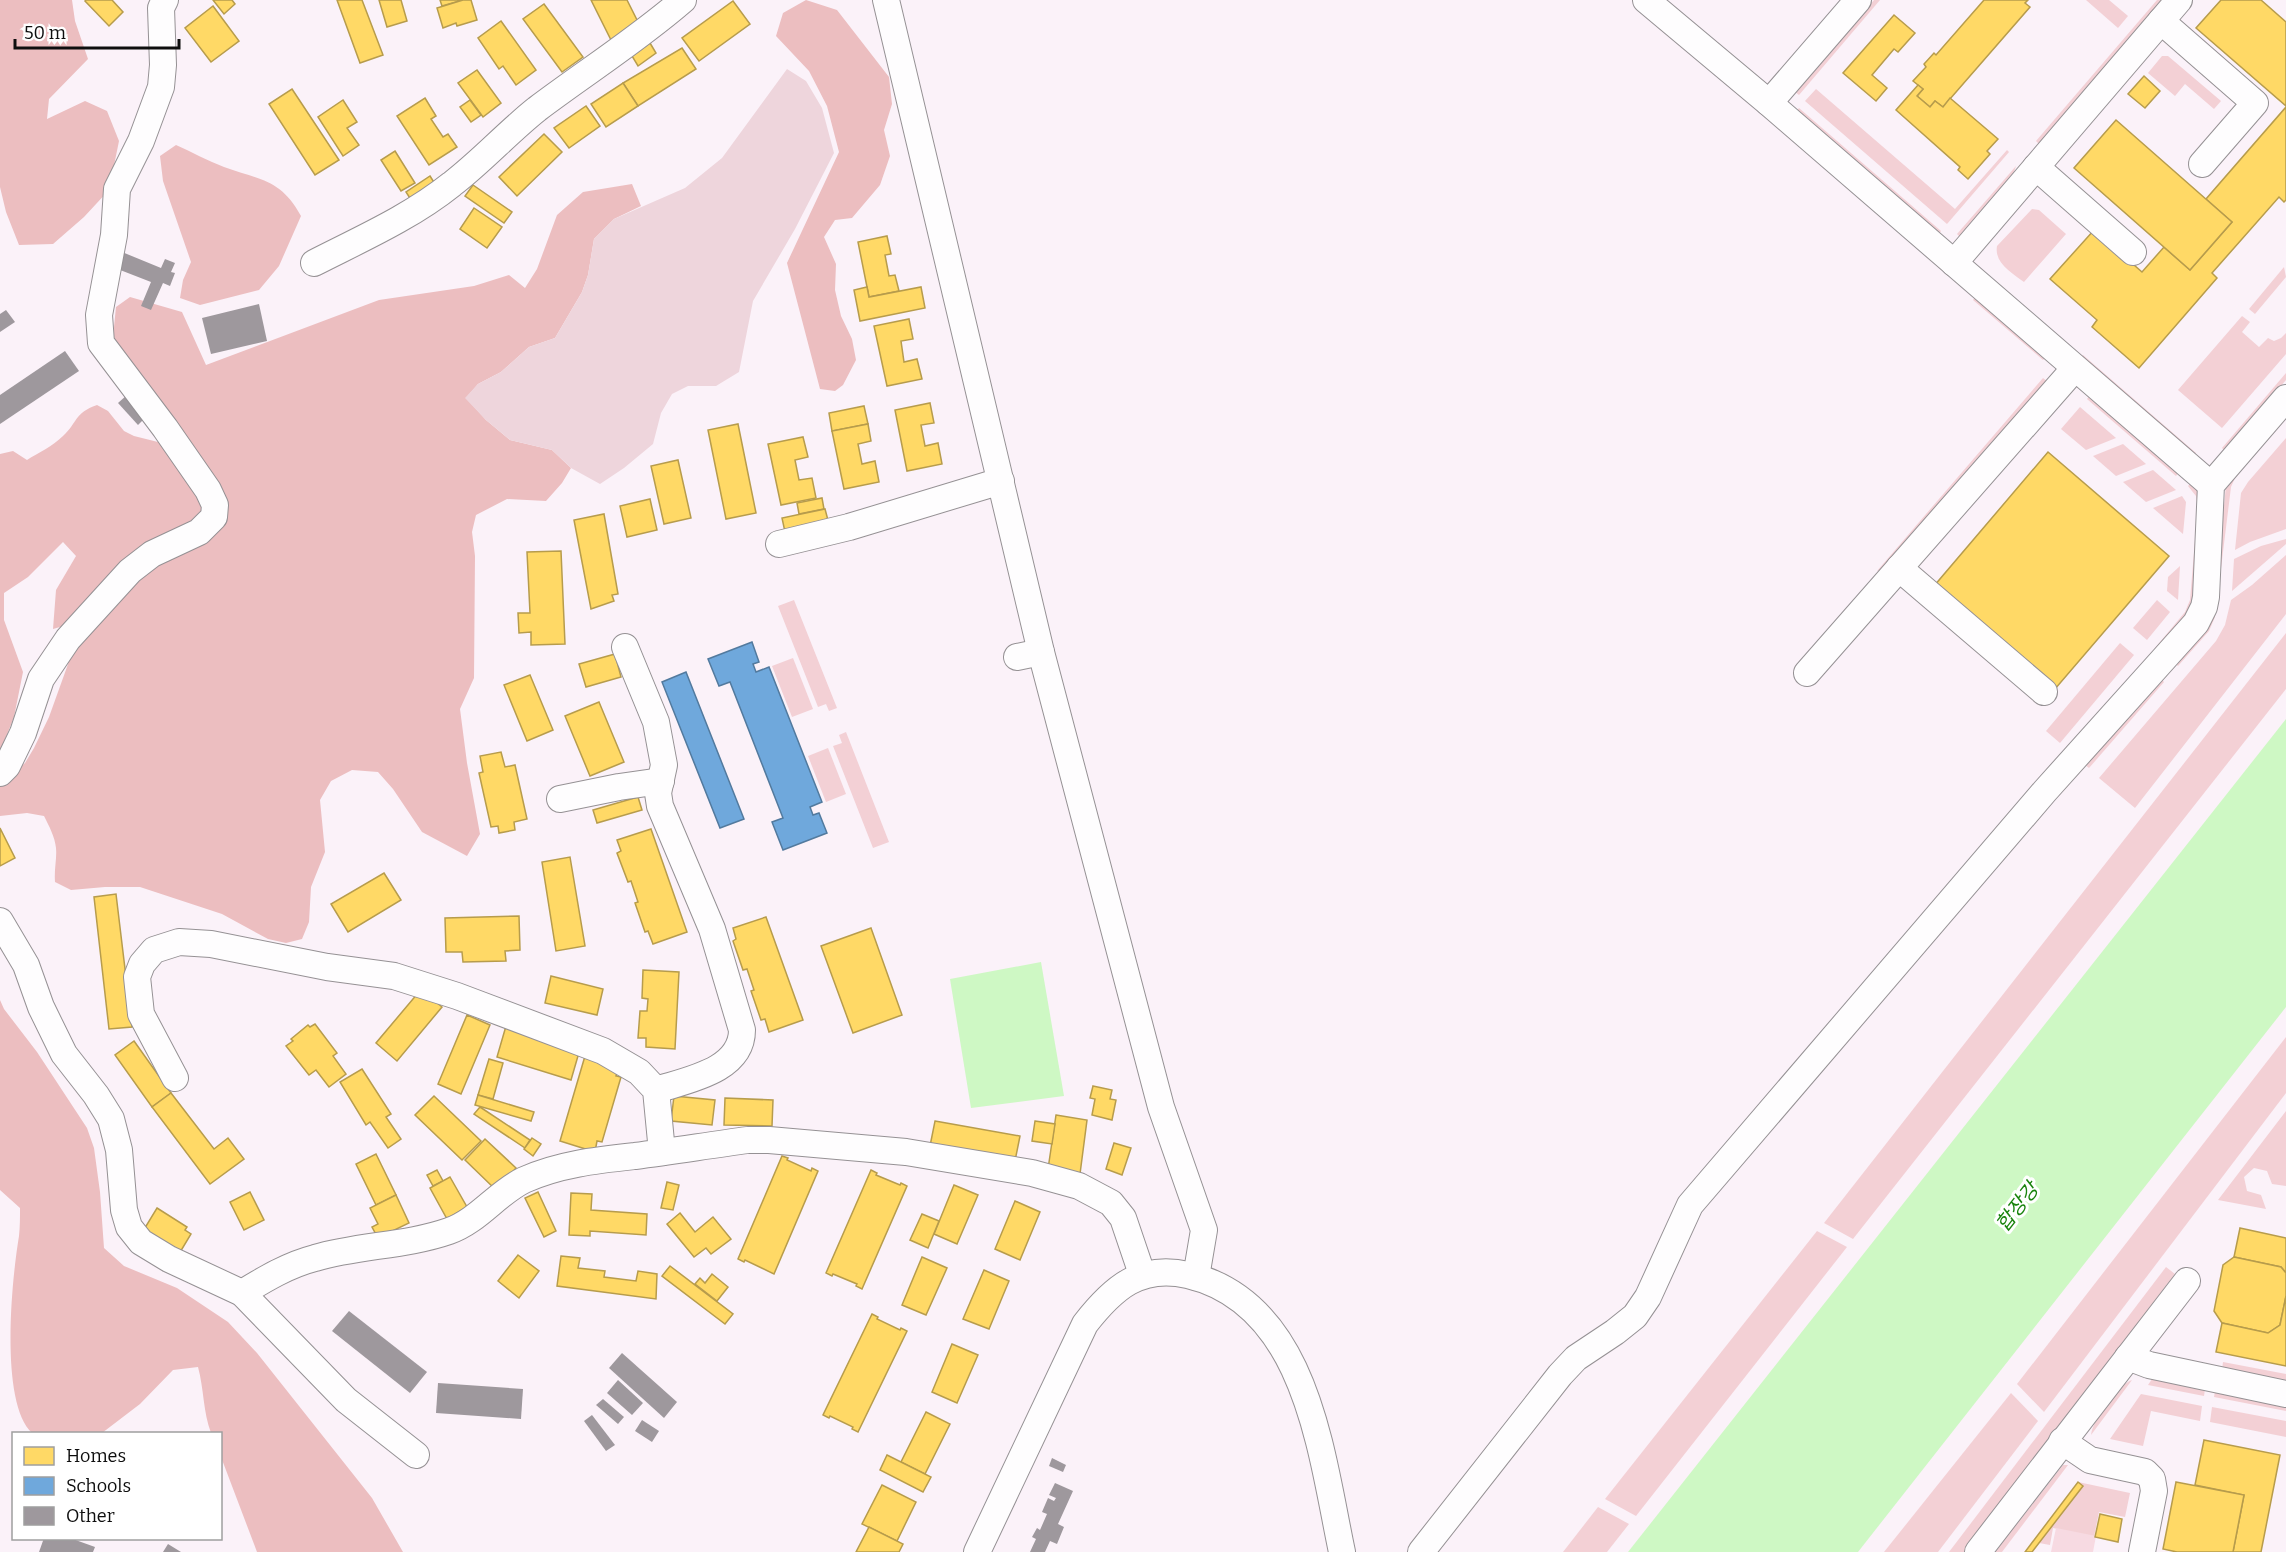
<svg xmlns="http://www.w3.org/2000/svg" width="2286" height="1552" font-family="Bitter,'Noto Sans KR',serif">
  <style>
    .green { fill: #f3d0d5 }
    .forest { fill: #ecbec0 }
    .cemetery { fill: #eed5dc }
    .pitch { fill: #f7dae2 }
    .water { fill: #cef8c4 }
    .homes { fill: #ffd966; stroke: #b79c4c; stroke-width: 1.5 }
    .schools { fill: #6fa8dc; stroke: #527a9e; stroke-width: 1.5 }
    .building { fill: #9e989d }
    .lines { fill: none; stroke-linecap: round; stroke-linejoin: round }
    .minor-casing { stroke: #959194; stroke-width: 28 }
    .minor { stroke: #fefdfe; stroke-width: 26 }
    .labels { text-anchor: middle; stroke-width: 6; stroke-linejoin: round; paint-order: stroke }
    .water-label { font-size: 20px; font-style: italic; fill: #1a840e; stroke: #fff }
  </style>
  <rect width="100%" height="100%" fill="#fbf2f9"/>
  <g class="green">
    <polygon points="1874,0 1880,0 1799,95 1795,92"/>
    <polygon points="2086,0 2109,0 2128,16 2118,28"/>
    <polygon points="2157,0 2164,0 2040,145 2036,141"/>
    <polygon points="2168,56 2221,101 2214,109 2185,84 2175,96 2148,73 2162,56"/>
    <polygon points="1816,89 1955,209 2007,150 2009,152 1947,224 1805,101"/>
    <polygon points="1799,108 1941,231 1937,237 1795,113"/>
    <polygon points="2016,166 2013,175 1960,237 1957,234"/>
    <path d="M 2032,209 L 2039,210 L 2066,234 L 2024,282 C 2012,273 1994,263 1997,246 Z"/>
    <polygon points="2284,267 2286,277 2255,314 2249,309"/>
    <polygon points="1976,296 2046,357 2043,360 1973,300"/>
    <polygon points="2242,316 2250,322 2242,332 2259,347 2268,338 2274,341 2281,338 2286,333 2286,354 2222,428 2178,390"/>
    <polygon points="2083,355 2196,453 2192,457 2079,360"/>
    <polygon points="2286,373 2286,380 2225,451 2222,448"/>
    <polygon points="2043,378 2047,381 1886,568 1877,571"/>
    <polygon points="2090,395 2179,472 2176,476 2087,399"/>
    <polygon points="2080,407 2116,438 2086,450 2061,429"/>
    <polygon points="2286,412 2286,419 2235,478 2231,487 2215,617 2209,631 2178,666 2175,663 2214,602 2226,486"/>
    <polygon points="2286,438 2286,529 2250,542 2235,550 2241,493 2248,482"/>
    <polygon points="2123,444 2146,464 2116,476 2093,456"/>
    <polygon points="2153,470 2176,490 2146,502 2123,482"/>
    <polygon points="2192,482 2201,493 2194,602 2192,610 2158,651 2155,648 2185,612 2190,600 2198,505 2196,496 2188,486"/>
    <polygon points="2182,496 2186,502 2183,534 2153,508"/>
    <polygon points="2286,539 2286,544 2232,591 2234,559 2261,546"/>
    <polygon points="2286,555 2286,614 2135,808 2099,778 2216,641 2225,625 2231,600 2252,585"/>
    <polygon points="2180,566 2178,600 2167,591 2168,577"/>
    <polygon points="794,600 837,708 829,711 826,704 818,707 778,606"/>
    <polygon points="2157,600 2170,612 2147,640 2133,628"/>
    <polygon points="2286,633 2286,689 1853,1239 1824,1223"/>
    <polygon points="2120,643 2134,655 2060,743 2046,731"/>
    <polygon points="793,658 813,709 792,717 772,666"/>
    <polygon points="2161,679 2164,682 2089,768 2085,765"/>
    <polygon points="846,732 889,842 873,848 833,746 842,743 839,735"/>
    <polygon points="828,748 846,794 826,802 808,756"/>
    <polygon points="2286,1037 2286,1093 2044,1412 2017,1384"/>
    <polygon points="2286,1111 2286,1186 2272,1184 2267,1171 2254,1168 2244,1177 2247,1191 2261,1195 2266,1209 2218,1200"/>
    <polygon points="1817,1231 1847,1247 1636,1516 1605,1499"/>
    <polygon points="2166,1267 2175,1274 1964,1552 1949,1552"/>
    <polygon points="2223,1362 2286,1374 2286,1382 2222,1370"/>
    <polygon points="2152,1379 2205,1389 2204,1396 2148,1385"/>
    <path d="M 2132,1380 L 2091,1435 C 2092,1420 2119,1384 2132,1380 Z"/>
    <polygon points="2215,1391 2286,1405 2286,1411 2214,1397"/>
    <polygon points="2011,1393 2038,1421 1938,1552 1884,1552"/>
    <polygon points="2141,1394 2202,1406 2200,1421 2151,1411 2143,1446 2110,1439"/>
    <polygon points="2212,1407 2286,1421 2286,1437 2210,1422"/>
    <polygon points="2063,1465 2068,1465 2002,1552 1995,1552"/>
    <polygon points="2078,1482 2130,1493 2125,1517 2099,1512 2094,1537 2053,1528 2050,1545 2039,1543 2032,1552 2025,1552"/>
    <polygon points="1598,1507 1629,1524 1607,1552 1563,1552"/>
  </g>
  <g class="forest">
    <polygon points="0,0 72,0 75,21 88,59 49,99 47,119 85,101 107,111 119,141 109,190 84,217 53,244 19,245 6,212 0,187"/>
    <polygon points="806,0 837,10 889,77 892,104 884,130 890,156 880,185 852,218 835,220 824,237 836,264 835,290 841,316 852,339 856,360 843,385 835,391 820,389 787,263 839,152 827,106 809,71 776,36 783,13"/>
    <path d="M 176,145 C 192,152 208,161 224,167 C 260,180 281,179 301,216 L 279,266 L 259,290 L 200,305 L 180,298 L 183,280 L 191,262 L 163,181 L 160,156 Z"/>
    <path d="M 632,184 L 641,206 L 614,219 L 594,239 L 588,275 L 582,292 L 555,338 L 529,347 L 501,372 L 478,384 L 466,398 L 486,420 L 510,440 L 552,450 L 571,468 L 562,483 L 546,501 L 507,499 L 476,515 L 472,532 L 475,556 L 474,678 L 460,709 L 467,763 L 480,834 L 467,856 L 422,832 L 393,789 L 378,772 L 352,770 L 331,781 L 320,800 L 325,852 L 311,887 L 309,922 L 302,939 L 286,943 L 268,939 L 222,914 L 140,887 L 105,887 L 71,890 L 55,882 C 54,869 57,859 56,848 C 55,837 49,826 44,816 L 27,813 L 0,816 L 0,786 L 25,763 L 34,748 L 49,717 L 72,653 L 129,585 L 154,564 L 222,523 L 112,347 L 116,307 L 130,297 L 182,312 L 206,365 L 379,300 L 474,286 L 509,275 L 525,288 L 537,269 L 557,215 L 583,192 Z"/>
    <path d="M 97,405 L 108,411 L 124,431 L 134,436 L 158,442 L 200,488 L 205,514 L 67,625 L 53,629 L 56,590 L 76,556 L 63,542 L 28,577 L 4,593 L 4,620 L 23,672 L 14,717 L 0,752 L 0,454 L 13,451 L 27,460 C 38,453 53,446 63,436 C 78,422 74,413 97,405 Z"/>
    <path d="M 0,1000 L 4,1009 L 37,1052 L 87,1128 L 94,1148 L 100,1192 L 104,1248 L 124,1266 L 177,1288 L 228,1322 L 257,1353 L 372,1498 L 403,1552 L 257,1552 L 221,1457 L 220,1434 L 211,1433 C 203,1412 204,1389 198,1367 L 173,1370 L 140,1404 L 102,1433 L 32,1433 C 0,1403 11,1284 19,1236 C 20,1227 20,1217 20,1208 L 0,1190 Z"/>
  </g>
  <polygon class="cemetery" points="787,69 806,81 822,108 834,153 795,229 753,301 739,372 716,386 688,386 672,394 661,413 653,444 624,468 600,484 571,468 552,450 510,440 486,420 465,398 478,384 501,372 529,347 555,338 582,292 588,275 594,239 614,219 685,188 722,158"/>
  <polygon class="pitch" points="2056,1528 2096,1536 2093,1552 2051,1552"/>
  <g class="water">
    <polygon points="2286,719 2286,1007 1858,1552 1628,1552"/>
    <polygon points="1041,962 1064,1096 971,1108 950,979"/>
  </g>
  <g class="homes">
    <polygon points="86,0 112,0 123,12 109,26 85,1"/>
    <polygon points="213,0 232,0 235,4 224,14"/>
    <polygon points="337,0 362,0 383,55 360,63"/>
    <polygon points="379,0 401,0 407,21 387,27"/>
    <polygon points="440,0 463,0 442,6"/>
    <polygon points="463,0 471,0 477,20 457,26 456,23 443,28 437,8"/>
    <polygon points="591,0 627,0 640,26 611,40"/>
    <polygon points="1984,0 2028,0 2025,3 2030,7 1943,107 1935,101 1930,107 1917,96 1923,89 1913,81 1926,67 1924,64 1934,53 1936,55"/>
    <polygon points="2221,0 2261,0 2286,22 2286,106 2196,28"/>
    <polygon points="733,1 750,24 699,61 682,38"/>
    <polygon points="544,4 583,57 562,72 523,19"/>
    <polygon points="213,6 239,41 211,62 185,28"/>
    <polygon points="1894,15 1915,33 1898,52 1894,49 1872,75 1887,88 1876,101 1843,73"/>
    <polygon points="501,21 536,70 516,85 503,66 499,69 478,38"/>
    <polygon points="650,43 656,53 638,66 632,56"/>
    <polygon points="682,48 696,69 638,106 623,83"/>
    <polygon points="477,70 501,103 483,117 458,83"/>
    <polygon points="2144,76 2160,91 2145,108 2128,94"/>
    <polygon points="623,83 638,106 606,127 591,104"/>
    <polygon points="1918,85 1923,89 1917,96 1930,107 1935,101 1943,107 1950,98 1998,139 1987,151 1990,154 1968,179 1958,170 1960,167 1896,110"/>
    <polygon points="292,89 339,160 315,175 269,104"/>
    <polygon points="425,98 436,116 431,119 443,137 448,134 457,147 429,165 397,116"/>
    <polygon points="343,100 357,122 347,128 359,145 343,156 318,117"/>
    <polygon points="470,100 481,115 471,122 460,107"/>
    <polygon points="586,106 600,126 569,148 554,128"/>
    <polygon points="2286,107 2286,200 2284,202 2279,197 2212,273 2217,278 2139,368 2092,327 2097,320 2050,279 2094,230 2142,272 2164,247 2190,270 2232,222 2206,199"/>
    <polygon points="2116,120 2232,222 2190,270 2074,168"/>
    <polygon points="544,134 562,152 517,196 499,177"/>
    <polygon points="395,151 415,183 401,191 381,160"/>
    <polygon points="430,176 437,187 413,203 406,192"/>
    <polygon points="473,185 512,212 504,223 465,196"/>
    <polygon points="474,208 502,227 487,248 460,229"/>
    <polygon points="887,236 891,254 885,255 889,276 895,275 899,291 869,297 858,242"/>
    <polygon points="867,287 869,297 921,287 925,308 860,321 854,290"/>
    <polygon points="909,319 913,339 901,341 904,362 917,359 922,379 887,386 874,326"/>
    <polygon points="930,403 934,423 921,425 925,446 938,443 942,464 907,471 895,410"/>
    <polygon points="864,406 868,424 832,431 829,413"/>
    <polygon points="738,424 756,513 726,519 708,430"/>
    <polygon points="868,424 871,441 858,444 862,464 875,461 879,482 844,489 832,431"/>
    <polygon points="803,437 808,457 795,460 799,480 812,478 816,498 781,505 768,444"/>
    <polygon points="2048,452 2169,556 2055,689 1934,586"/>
    <polygon points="678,460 691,518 664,524 651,466"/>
    <polygon points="822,498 824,509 799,514 797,503"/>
    <polygon points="650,499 657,530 627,537 620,506"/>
    <polygon points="825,509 829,524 785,532 782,518"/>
    <polygon points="604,514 618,594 612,595 614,601 591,609 574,520"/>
    <polygon points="561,551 565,644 531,645 531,632 519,633 518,613 530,613 527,552"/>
    <polygon points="615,654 621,677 586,687 579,664"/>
    <polygon points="530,675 553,730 527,741 504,685"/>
    <polygon points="599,702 624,762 590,776 565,716"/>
    <polygon points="501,752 505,767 515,765 527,819 514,822 515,830 499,833 498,826 491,827 479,773 483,772 480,756"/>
    <polygon points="638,797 642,810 597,823 593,810"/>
    <polygon points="0,828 15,858 0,866"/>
    <polygon points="651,829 687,932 653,944 648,931 645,932 635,903 638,902 631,881 628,882 617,853 621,851 617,840"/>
    <polygon points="570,857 585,946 556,951 542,862"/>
    <polygon points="384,873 401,900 348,932 331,904"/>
    <polygon points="116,894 132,1027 109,1029 94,897"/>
    <polygon points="519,916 520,950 505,951 506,961 463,962 462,952 446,952 445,918"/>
    <polygon points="766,917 803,1020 769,1032 765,1019 761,1020 751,991 754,990 747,969 743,970 733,941 736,939 733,928"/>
    <polygon points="871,928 902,1015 853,1033 821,946"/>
    <polygon points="643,970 679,972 675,1049 646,1047 646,1038 638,1038 640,1011 647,1011 648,999 642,998"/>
    <polygon points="551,976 603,989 597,1015 545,1003"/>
    <polygon points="418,993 427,1000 430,997 442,1007 397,1061 376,1043"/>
    <polygon points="467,1015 490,1025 461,1094 438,1084"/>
    <polygon points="315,1024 337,1053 333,1056 346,1074 329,1087 316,1070 309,1075 286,1046 293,1041 291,1039 308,1025 310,1027"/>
    <polygon points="506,1026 580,1049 571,1080 497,1057"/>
    <polygon points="134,1041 171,1093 152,1107 115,1055"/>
    <polygon points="585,1056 619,1066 616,1076 621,1077 602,1142 597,1141 595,1152 560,1141"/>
    <polygon points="489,1059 503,1063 493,1099 478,1095"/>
    <polygon points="362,1069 391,1114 386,1117 401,1139 388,1148 370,1122 366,1125 340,1082"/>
    <polygon points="1093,1086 1112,1090 1110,1099 1116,1100 1112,1120 1092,1115 1095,1099 1090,1098"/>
    <polygon points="171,1093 214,1149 228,1138 244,1159 210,1184 152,1107"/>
    <polygon points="478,1095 534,1112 531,1121 475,1105"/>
    <polygon points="434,1096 481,1141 462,1160 415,1115"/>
    <polygon points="674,1096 715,1100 712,1125 671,1121"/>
    <polygon points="725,1098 773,1100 772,1126 724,1125"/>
    <polygon points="480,1107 530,1140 525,1148 474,1114"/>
    <polygon points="1056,1115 1087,1120 1080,1174 1048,1169"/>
    <polygon points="935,1121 1020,1136 1015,1161 930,1146"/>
    <polygon points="1035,1121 1055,1124 1052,1144 1032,1141"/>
    <polygon points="532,1138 541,1144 533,1156 524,1149"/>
    <polygon points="485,1139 516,1168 496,1190 465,1160"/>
    <polygon points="1114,1143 1131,1148 1122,1175 1106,1169"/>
    <polygon points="376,1154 396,1195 376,1205 356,1164"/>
    <polygon points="782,1156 788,1158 787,1160 811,1171 812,1168 818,1171 774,1274 745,1260 744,1262 738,1259"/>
    <polygon points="437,1170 443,1181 433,1186 427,1175"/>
    <polygon points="871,1170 877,1173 876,1175 900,1185 901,1183 907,1186 862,1289 856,1286 857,1284 833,1274 832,1276 826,1273"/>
    <polygon points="450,1177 467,1207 447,1219 430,1188"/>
    <polygon points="667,1182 679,1185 673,1210 661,1208"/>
    <polygon points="954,1185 978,1195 957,1244 934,1234"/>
    <polygon points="250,1192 264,1220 244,1230 230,1202"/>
    <polygon points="538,1192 556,1231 544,1237 525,1198"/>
    <polygon points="571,1193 592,1194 591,1210 647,1214 646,1235 590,1231 590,1236 569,1235"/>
    <polygon points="396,1195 409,1223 378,1238 372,1227 378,1224 370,1208"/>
    <polygon points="1015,1201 1040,1212 1020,1260 995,1249"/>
    <polygon points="157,1208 187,1227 185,1230 191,1234 179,1254 143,1231"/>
    <polygon points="680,1213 695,1232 713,1217 731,1239 711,1254 706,1248 694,1257 667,1224"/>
    <polygon points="922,1214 939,1221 928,1248 910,1240"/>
    <polygon points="2240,1228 2286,1238 2286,1273 2281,1267 2234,1257"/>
    <polygon points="518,1255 539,1271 519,1298 498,1281"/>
    <polygon points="561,1256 580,1258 578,1268 605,1271 604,1277 636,1281 638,1271 657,1274 656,1299 557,1286"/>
    <polygon points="922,1257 947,1268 926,1315 902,1305"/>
    <polygon points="2234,1257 2281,1267 2286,1273 2286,1296 2280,1325 2268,1333 2222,1323 2214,1311 2223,1265"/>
    <polygon points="670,1266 733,1314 725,1324 662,1276"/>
    <polygon points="984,1270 1009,1281 989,1329 963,1319"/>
    <polygon points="712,1274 728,1287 717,1301 695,1284 700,1278 705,1283"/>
    <polygon points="2286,1296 2286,1366 2216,1352 2222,1323 2268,1333 2280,1325"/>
    <polygon points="872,1314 878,1317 877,1319 900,1330 901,1328 907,1331 858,1432 852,1429 853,1427 830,1416 829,1418 823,1415"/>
    <polygon points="952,1344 978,1355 957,1403 932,1392"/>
    <polygon points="926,1412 950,1424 925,1474 901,1462"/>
    <polygon points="2204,1440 2280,1455 2261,1552 2233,1552 2244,1495 2195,1485"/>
    <polygon points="887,1455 931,1477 923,1492 880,1470"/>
    <polygon points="2078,1482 2083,1486 2032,1552 2025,1552"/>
    <polygon points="2176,1482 2244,1495 2233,1552 2177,1552 2163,1549"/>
    <polygon points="882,1485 916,1502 897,1541 862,1524"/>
    <polygon points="2100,1514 2122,1519 2118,1542 2095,1537"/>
    <polygon points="869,1527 903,1544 899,1552 856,1552"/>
  </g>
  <g class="schools">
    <polygon points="752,642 759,662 753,664 756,672 769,667 822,802 810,807 813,815 819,813 827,833 783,850 772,822 783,818 730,682 719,686 708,659"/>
    <polygon points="686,672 744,819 720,828 662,682"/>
  </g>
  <g class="building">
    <polygon points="122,252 161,268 165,259 175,263 171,272 175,273 170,286 163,283 151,310 141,306 151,282 115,268"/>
    <polygon points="259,304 267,341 211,354 202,318"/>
    <polygon points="6,310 15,322 0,332 0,314"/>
    <polygon points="65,351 79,371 0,424 0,395"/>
    <polygon points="127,395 147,416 138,425 118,403"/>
    <polygon points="349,1311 427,1372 410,1393 332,1331"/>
    <polygon points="622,1353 677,1402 664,1418 609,1368"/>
    <polygon points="618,1380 643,1403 632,1415 607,1393"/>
    <polygon points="438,1383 523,1389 521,1419 436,1413"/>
    <polygon points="603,1399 624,1417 618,1424 596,1405"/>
    <polygon points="592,1415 615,1445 606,1451 584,1421"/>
    <polygon points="642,1420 659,1431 652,1442 635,1431"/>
    <polygon points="1052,1458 1066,1465 1063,1472 1049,1466"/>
    <polygon points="1055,1483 1073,1491 1058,1524 1064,1527 1057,1544 1050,1541 1045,1552 1030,1552 1036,1539 1032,1537 1037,1528 1040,1530 1047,1514 1042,1512 1048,1498 1054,1501 1056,1498 1049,1495"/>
    <polygon points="44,1538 70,1538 95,1547 93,1552 39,1552"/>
    <polygon points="168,1544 181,1552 163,1552"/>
  </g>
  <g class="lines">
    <defs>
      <g id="minor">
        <polyline points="886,0 1041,652 1161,1107 1204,1230 1196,1277"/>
        <polyline points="1646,0 1769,103 2211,485"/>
        <polyline points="2161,21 2255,103 2202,164"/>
        <polyline points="1769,103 1858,0"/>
        <polyline points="2036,167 2133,252"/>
        <path d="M 314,263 C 361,239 411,217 452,184 C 482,161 508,132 537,109 C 586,72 637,40 683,0"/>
        <polyline points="1954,263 2179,0"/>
        <polyline points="779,544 849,527 1001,481"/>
        <polyline points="1899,568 2044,692"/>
        <path d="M 625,647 L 656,722 L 664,765 L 658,793 L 660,806 L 712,929 L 742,1030 C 742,1071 687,1080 656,1090"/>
        <polyline points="1017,657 1041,652"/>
        <polyline points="1807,673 2075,368"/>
        <polyline points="0,773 7,766 23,733 41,679 68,639 130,571 152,554 199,532 214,517 215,505 208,490 165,428 101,343 99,315 114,235 117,189 141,141 161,87 163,65 161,8 165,0"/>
        <polyline points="560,799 619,787 661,781"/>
        <polyline points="0,921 26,965 41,1007 64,1054 96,1095 111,1119 119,1150 124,1210 129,1227 141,1242 169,1259 242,1293 346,1400 416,1455"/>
        <polyline points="175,1078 141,1014 137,977 142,964 154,950 179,942 211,944 327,967 394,976 457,996 603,1051 639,1072 656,1090 662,1152"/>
        <path d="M 242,1293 C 265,1279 288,1265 315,1258 C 359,1245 406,1246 449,1231 C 478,1221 497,1193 524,1180 C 559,1164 598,1160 635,1156 C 673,1151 711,1145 748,1140 L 769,1140 L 906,1152 L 1032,1173 L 1079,1186 L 1111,1203 L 1123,1218 L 1142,1274"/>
        <polyline points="2128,1357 2149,1365 2286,1394"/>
        <polyline points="2062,1441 2090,1460 2145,1472 2152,1479 2154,1491 2142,1552"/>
        <path d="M 977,1552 L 1085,1324 C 1113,1288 1140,1264 1188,1275 C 1307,1303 1321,1453 1342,1552"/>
        <polyline points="1421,1552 1560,1375 1576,1358 1615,1332 1635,1316 1648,1297 1690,1205 2045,791 2196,623 2204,607 2206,597 2211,485 2286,398"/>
        <polyline points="1978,1552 2187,1281"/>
      </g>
    </defs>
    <use href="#minor" class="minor-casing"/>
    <use href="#minor" class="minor"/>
  </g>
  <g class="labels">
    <g class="water-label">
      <text transform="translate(2017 1207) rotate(-52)" y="7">합장강</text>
    </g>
  </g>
  <rect x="12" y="1432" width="210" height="108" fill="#ffffff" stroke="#9f9f9f" stroke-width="1.5"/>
  <rect x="24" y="1447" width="30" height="18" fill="#ffd966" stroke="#9f9f9f" stroke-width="1.5"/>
  <text x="66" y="1462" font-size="18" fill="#0e0e0e">Homes</text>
  <rect x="24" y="1477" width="30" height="18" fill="#6fa8dc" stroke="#9f9f9f" stroke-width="1.5"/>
  <text x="66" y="1492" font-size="18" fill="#0e0e0e">Schools</text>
  <rect x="24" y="1507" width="30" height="18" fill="#9e989d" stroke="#9f9f9f" stroke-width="1.5"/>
  <text x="66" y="1522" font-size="18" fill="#0e0e0e">Other</text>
  <path d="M15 39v9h164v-9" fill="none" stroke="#0e0e0e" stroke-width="3"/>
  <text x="24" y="39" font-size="18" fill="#0e0e0e" stroke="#ffffff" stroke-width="4.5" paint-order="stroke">50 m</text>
</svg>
